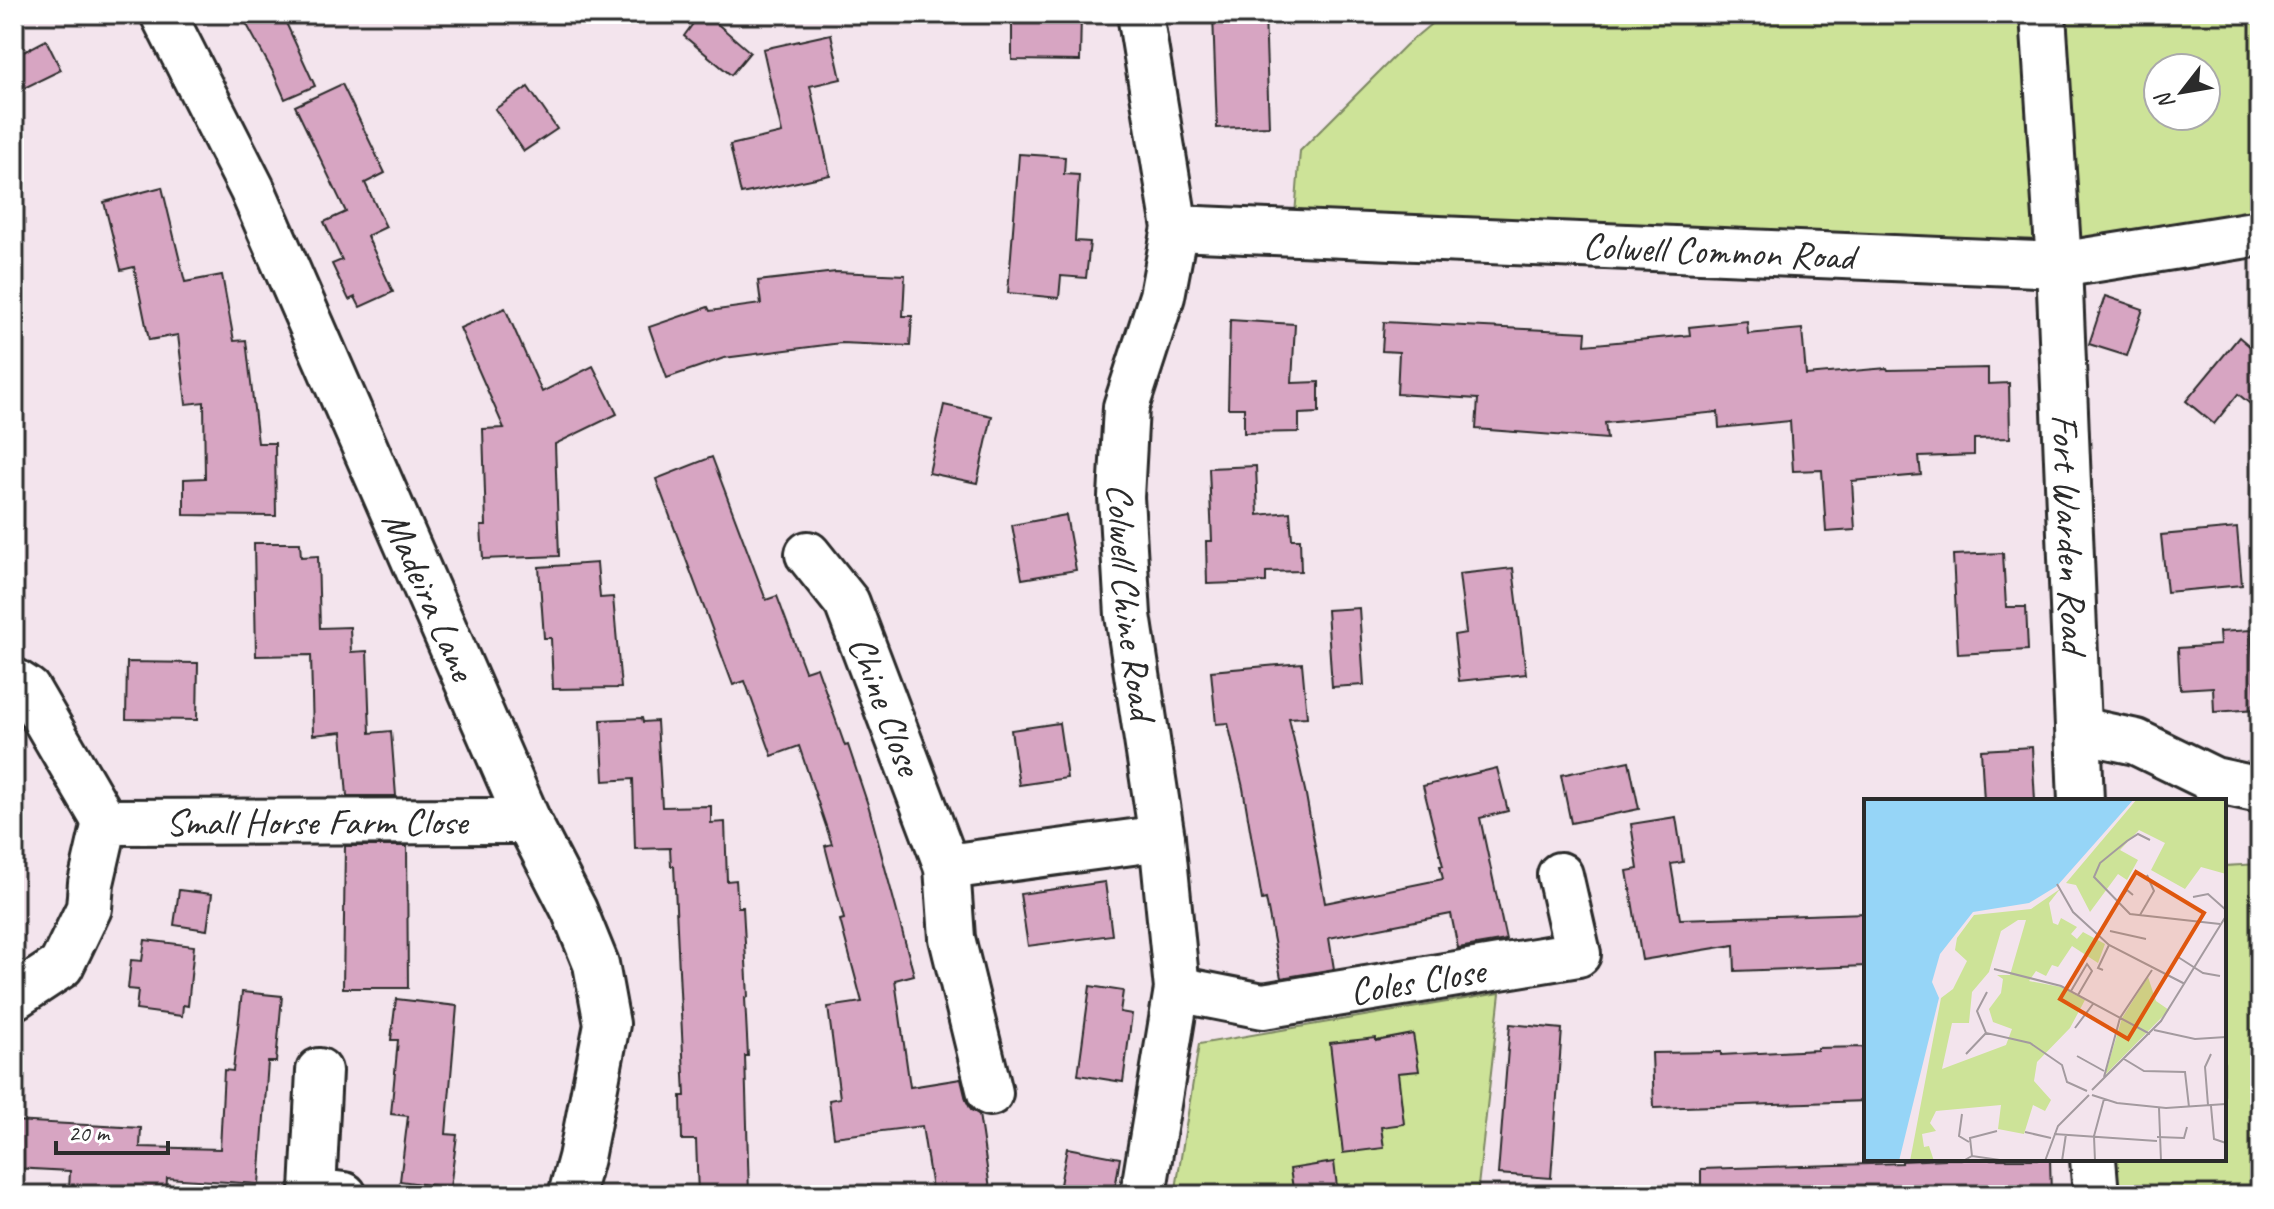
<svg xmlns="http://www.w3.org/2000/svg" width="2274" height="1209" font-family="Caveat,sans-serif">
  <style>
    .green { fill: #cde398; stroke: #7c8762; stroke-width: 2; fill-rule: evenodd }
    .building { fill: #d7a5c2; stroke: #2b2b2b; stroke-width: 2 }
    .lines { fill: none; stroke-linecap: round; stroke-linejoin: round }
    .minor-casing { stroke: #2b2b2b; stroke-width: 50 }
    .minor { stroke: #fff; stroke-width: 44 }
    .labels { text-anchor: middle; stroke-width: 6; stroke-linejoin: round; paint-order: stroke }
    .street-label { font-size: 38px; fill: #2b2b2b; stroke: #fff }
    .inset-road { fill: none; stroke: #a39a9f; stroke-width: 2 }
    .view { fill: #df570e; fill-opacity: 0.15; stroke: #df570e; stroke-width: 4 }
    .inset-edge { fill: none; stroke: #2b2b2b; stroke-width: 4 }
  </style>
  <rect width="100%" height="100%" fill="#f3e4ed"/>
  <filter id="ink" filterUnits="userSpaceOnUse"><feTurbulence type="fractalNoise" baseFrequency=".0125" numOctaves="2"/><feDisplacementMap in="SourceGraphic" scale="16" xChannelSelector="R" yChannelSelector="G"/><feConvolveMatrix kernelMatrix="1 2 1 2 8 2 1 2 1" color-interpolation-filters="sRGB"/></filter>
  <g filter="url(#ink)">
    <g class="green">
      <path d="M 1443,14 L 2260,14 L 2260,212 L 2036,249 L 1295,215 L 1300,151 L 1406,45 ZM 2158,68 L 2206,68 L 2206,116 L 2158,116 Z"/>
      <polygon points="2260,864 2260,1195 2107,1195 2105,1159 2224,1159 2224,866"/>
      <polygon points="1500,993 1477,1195 1175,1195 1199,1044"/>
    </g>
    <g class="building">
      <polygon points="241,14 282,14 315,86 285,99 273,72"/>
      <polygon points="700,14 706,14 750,52 731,75 684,36"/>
      <polygon points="1012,14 1081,14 1080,61 1012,60"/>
      <polygon points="1213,14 1265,14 1269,126 1217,128"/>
      <polygon points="831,34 841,79 810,86 830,175 741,194 730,145 782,133 763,49"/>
      <polygon points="46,40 61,70 14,93 14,57"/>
      <polygon points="342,84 385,173 365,183 386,227 367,236 393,292 360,307 355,297 349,300 332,264 342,260 324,222 346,212 295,106"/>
      <polygon points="528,87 557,129 524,151 495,109"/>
      <polygon points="1019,154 1065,157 1064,174 1079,175 1075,241 1090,242 1086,278 1061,276 1059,298 1008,293"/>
      <polygon points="162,187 185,282 222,275 234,341 246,340 258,443 275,443 276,516 184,515 184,479 205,478 204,402 186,404 178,335 149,340 134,267 121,270 104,202"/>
      <polygon points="836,272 905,275 903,316 912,316 910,346 841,343 724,358 667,378 649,327 708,307 710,311 761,304 758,281"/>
      <polygon points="2105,296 2143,309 2127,356 2089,344"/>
      <polygon points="505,308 542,392 593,366 617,414 555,444 559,556 483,559 481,526 486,526 483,429 504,428 460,328"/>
      <polygon points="1230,320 1295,324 1292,383 1319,382 1319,413 1299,414 1299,432 1244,433 1244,408 1228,408"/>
      <polygon points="1747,321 1748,334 1802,329 1806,375 1887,368 1888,370 1988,368 1988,384 2009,383 2010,438 1974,439 1974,455 1919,457 1921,475 1852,481 1855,530 1826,532 1822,470 1793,471 1790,421 1719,428 1718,412 1605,423 1607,439 1476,429 1478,399 1397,394 1399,352 1382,351 1384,322 1586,332 1585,345 1690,335 1689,327"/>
      <polygon points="2239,337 2260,355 2260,412 2238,394 2214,424 2186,401"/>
      <polygon points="944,405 992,416 977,483 929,473"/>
      <polygon points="712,457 766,600 777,596 805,671 817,667 845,746 848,745 869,808 914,975 895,980 910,1087 961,1079 966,1100 971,1110 979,1114 991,1195 933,1195 922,1126 834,1137 829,1100 840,1098 828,1007 862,1002 840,920 844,919 825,846 832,844 799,746 772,756 745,681 733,685 656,479"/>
      <polygon points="1256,466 1258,515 1290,512 1292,539 1300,539 1301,571 1266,572 1266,582 1207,584 1206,541 1212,541 1209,468"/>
      <polygon points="1066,515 1076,570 1022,579 1012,525"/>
      <polygon points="2237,528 2242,585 2167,592 2161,535"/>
      <polygon points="254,543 300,543 301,557 318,556 320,628 350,627 351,652 367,651 370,733 391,731 396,796 347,796 342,732 313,735 311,655 256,656"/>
      <polygon points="2003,553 2006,607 2026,607 2028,650 1958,654 1953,555"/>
      <polygon points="597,563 600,598 613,597 621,688 553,689 551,638 544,638 539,567"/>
      <polygon points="1513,568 1526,674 1459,681 1454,635 1466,633 1459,574"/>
      <polygon points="1359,608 1364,685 1332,687 1327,610"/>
      <polygon points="2251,630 2257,709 2214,712 2213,687 2180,689 2178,648 2220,645 2219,632"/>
      <polygon points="127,662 198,663 197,720 126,719"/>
      <polygon points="1302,663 1307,717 1289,718 1306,795 1325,903 1443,879 1440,866 1443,866 1423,786 1497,768 1508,811 1480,818 1506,940 1458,948 1451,914 1329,938 1334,969 1281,978 1266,899 1262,900 1243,788 1228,723 1216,724 1211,671"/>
      <polygon points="642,718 643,722 657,721 662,807 711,806 711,823 725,822 727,881 736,880 738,907 743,907 748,997 745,998 748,1056 745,1056 749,1195 698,1195 696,1140 682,1140 681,1096 685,1096 674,866 671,866 670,848 635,849 633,779 604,781 601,720"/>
      <polygon points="1059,723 1067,778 1019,785 1011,730"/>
      <polygon points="2032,747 2035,801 1984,801 1981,750"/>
      <polygon points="1629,761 1639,809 1571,823 1561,775"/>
      <polygon points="1676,817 1683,862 1671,864 1680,919 1866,913 1866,966 1735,971 1734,945 1642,960 1627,871 1638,869 1631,824"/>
      <polygon points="345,846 407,846 408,988 343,988"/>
      <polygon points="1105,882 1112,935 1028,946 1020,894"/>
      <polygon points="179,890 212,894 207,930 174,925"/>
      <polygon points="145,940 194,946 188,1006 183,1005 182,1016 136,1010 138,990 128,989 131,960 142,961"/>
      <polygon points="1090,986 1123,991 1120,1012 1132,1014 1123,1082 1078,1075"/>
      <polygon points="242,992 282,996 276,1062 268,1062 259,1184 167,1178 166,1195 69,1190 70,1171 14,1168 14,1121 141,1128 140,1147 220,1149 224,1070 233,1071"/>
      <polygon points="396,999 457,1006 446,1134 457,1135 450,1188 400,1181 408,1116 391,1114 398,1040 391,1040"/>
      <polygon points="1510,1024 1562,1029 1551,1178 1498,1174"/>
      <polygon points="1413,1034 1419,1071 1398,1073 1404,1124 1381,1127 1384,1148 1343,1153 1330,1043 1376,1038 1376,1041"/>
      <polygon points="1866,1047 1866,1101 1654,1108 1652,1053 1721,1052 1721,1055 1817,1050 1817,1048"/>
      <polygon points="1067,1148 1120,1158 1114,1195 1058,1195"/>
      <polygon points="1945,1159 2050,1159 2051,1195 1701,1195 1701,1169 1902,1163 1902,1161"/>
      <polygon points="1334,1162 1338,1195 1294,1195 1290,1169"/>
    </g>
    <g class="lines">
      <defs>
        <g id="minor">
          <path id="s1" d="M 163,14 L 252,189 L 528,821 L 574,910 L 596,964 L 607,1024 L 581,1158 L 571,1195"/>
          <path id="s2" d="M 1140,14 L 1175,228 L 1162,296 L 1126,407 L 1121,497 L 1128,615 L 1162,838 L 1177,989 L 1143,1195"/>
          <path id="s3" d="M 2043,14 L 2059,265 L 2081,801"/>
          <path id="s4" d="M 1175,228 L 2059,265 L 2260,233"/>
          <path id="s5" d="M 808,554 L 847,603 L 947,867 L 952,938 L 990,1093"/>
          <polyline points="14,681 28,690 105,822"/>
          <polyline points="2080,730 2136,742 2214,780 2260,790"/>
          <polyline points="947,867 1162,838"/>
          <path id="s6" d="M 1177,989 L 1263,1006 L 1578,954 L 1560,875"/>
          <path id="s7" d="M 14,997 L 61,966 L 89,908 L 91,883 L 105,822 L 528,821"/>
          <polyline points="319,1071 313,1191 344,1195"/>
          <polyline points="2093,1159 2096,1195"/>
        </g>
      </defs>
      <use href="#minor" class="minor-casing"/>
      <use href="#minor" class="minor"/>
    </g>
  </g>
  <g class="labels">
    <g class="street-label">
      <text dy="13" stroke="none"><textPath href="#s4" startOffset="544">Colwell Common Road</textPath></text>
      <text dy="13" stroke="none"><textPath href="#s3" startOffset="520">Fort Warden Road</textPath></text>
      <text dy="13" stroke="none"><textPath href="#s1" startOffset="640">Madeira Lane</textPath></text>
      <text dy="13" stroke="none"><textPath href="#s2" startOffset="598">Colwell Chine Road</textPath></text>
      <text dy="13" stroke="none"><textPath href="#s5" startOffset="172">Chine Close</textPath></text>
      <text dy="13" stroke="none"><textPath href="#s7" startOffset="420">Small Horse Farm Close</textPath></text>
      <text dy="13" stroke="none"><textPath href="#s6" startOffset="244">Coles Close</textPath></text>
    </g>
  </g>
  <g transform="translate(1864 799)">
    <rect width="362" height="362" fill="#f3e4ed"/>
    <path d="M 273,0 L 362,0 L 362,75 L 337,68 L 321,90 L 287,71 L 301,44 L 275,31 L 256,51 L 274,61 L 263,81 L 254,75 L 226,113 L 212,86 L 202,84 ZM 196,90 L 185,104 L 189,124 L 194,126 L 197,119 L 213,128 L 207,135 L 213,140 L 219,133 L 241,145 L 234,164 L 208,147 L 194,168 L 188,166 L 182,177 L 172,172 L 165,182 L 197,188 L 221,201 L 206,229 L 173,263 L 170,282 L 187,301 L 181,312 L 169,306 L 160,335 L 134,330 L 137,306 L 72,312 L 66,324 L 72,332 L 58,335 L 60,348 L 65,347 L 70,362 L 46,362 L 77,199 L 89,190 L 103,162 L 91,151 L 93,139 L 110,116 L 167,110 ZM 154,121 L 162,121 L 146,176 L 133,176 L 139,180 L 137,194 L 125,210 L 129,223 L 148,230 L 142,246 L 78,270 L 88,224 L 105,224 L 108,193 L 125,173 L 137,132 ZM 284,178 L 292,202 L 305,211 L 241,276 L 258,219 Z" fill="#cde398" fill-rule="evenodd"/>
    <path d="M 0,0 L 270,0 L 193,87 L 165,104 L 109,113 L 76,155 L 68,183 L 75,199 L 35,362 L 0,362 Z" fill="#96d5f7"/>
    <path class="inset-road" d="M 286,41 L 274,35 L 263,42 L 236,64 L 230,78 L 266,115 L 356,125M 193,85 L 209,113 L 245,146 L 321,185M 329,98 L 344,95 L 362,111M 253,104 L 263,91 L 269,96M 276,116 L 290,92 L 283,76M 246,132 L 282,140M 314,158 L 339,174 L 356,177M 130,170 L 197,187 L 286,235M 239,171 L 234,169 L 245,146M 207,192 L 223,165 L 228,172 L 214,196M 123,193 L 113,212 L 122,234 L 166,244 L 198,266 L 203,283 L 223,292M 211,229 L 229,205M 290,231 L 331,240 L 362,238M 102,255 L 122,234M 213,257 L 240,272M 260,260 L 280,272 L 321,273 L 325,308M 240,278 L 256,219 L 288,171M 228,291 L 297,222 L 362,117M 228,296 L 253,304 L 302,309 L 362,305M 344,306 L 341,268 L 347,255M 347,307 L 350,340 L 362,344M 295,309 L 297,362M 98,315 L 95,337 L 105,343M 161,333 L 187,339M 190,335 L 293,342M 293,338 L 320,339 L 323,328M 108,357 L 106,339 L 133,332M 99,362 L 108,357 L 143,362M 181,362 L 194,327 L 225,296M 198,362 L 202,335M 231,362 L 230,337 L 240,300"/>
    <path class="view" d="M 272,73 L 340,114 L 264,240 L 196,200 Z"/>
    <rect width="362" height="362" class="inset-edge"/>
  </g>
  <rect width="2274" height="1209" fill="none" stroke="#fff" stroke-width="48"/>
  <rect x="24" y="24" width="2226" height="1161" fill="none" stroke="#2b2b2b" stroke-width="3" filter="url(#ink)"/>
  <g transform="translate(2182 92) rotate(239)"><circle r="38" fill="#ffffff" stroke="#aaaaaa" stroke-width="2"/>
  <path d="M0-6L14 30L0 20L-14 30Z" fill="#2b2b2b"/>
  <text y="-12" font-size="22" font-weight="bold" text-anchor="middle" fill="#2b2b2b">N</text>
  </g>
  <path d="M56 1141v12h112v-12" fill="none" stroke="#2b2b2b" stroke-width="4"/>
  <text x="68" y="1141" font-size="24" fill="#2b2b2b" stroke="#ffffff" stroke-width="6" paint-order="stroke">20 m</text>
</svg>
